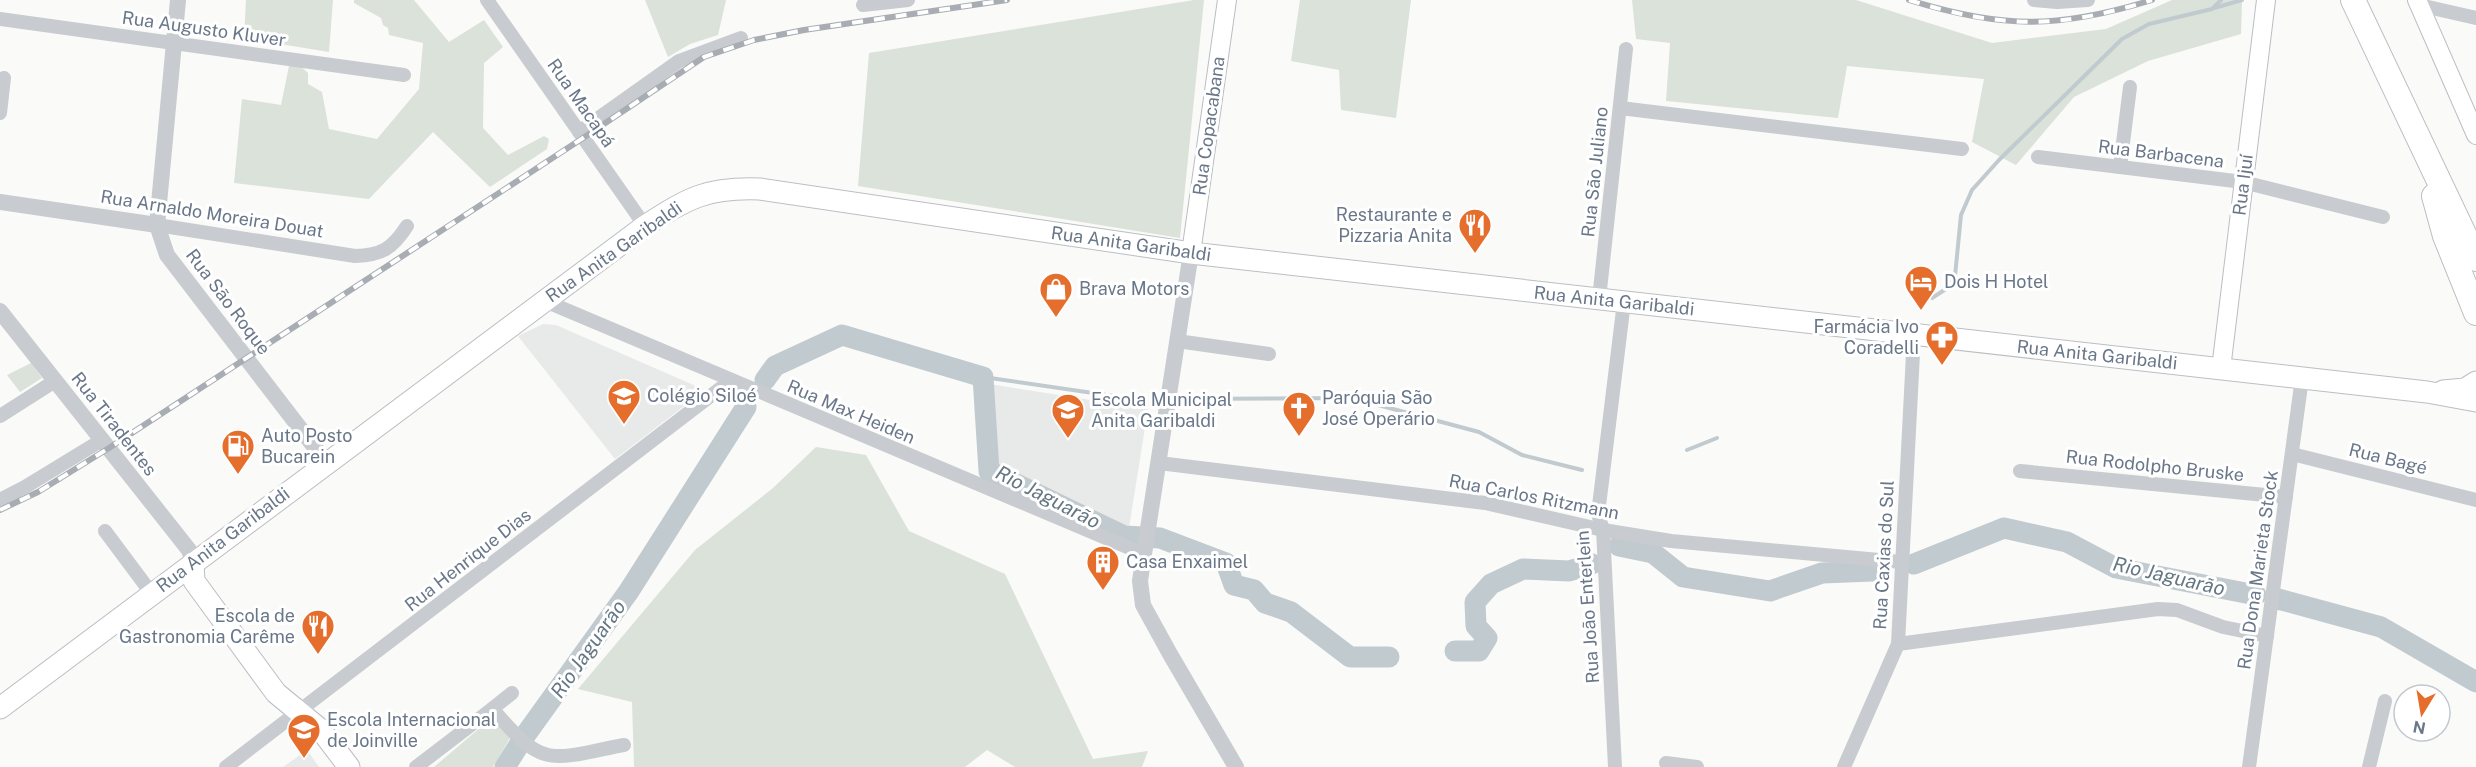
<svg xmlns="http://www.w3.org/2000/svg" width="2476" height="767" font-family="'Public Sans',sans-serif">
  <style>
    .built { fill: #e8e9e9 }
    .green { fill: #dbe2d9 }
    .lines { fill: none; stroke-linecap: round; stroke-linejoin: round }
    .stream { stroke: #c1cacf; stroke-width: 4 }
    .river { stroke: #c1cacf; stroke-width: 21 }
    .secondary-casing { stroke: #babec4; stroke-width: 20 }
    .primary-casing { stroke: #bbbec3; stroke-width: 23 }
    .motorway-casing { stroke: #bbbdc1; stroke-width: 26 }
    .minor { stroke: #c8cbcf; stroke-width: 14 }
    .tertiary { stroke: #c8cbcf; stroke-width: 16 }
    .secondary { stroke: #fff; stroke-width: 18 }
    .primary { stroke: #fff; stroke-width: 21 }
    .motorway { stroke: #fff; stroke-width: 24 }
    .rail-casing { stroke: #a8adb4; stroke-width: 6 }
    .rail { stroke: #fff; stroke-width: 4; stroke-dasharray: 11; stroke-linecap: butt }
    .labels { text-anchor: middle; stroke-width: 6; stroke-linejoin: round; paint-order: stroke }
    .street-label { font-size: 18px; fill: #697789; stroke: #fff }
    .poi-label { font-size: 18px; fill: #697789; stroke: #fff; text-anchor: start }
    .water-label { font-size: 20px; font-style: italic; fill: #657783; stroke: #fff }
  </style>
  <rect width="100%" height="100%" fill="#fafaf8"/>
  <g class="built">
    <polygon points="543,324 556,325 705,390 615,459 518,336"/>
    <polygon points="989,384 1148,409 1128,534 994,469"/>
    <polygon points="307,750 319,767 283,767"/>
  </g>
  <g class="green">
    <polygon points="246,0 333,0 329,52 244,38"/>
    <polygon points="354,0 414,0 449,42 484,20 503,47 484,63 483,128 508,155 544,136 549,139 547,149 490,187 433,132 369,199 234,183 242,99 281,105 289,66 300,66 308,73 308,84 322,92 329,129 377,139 419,89 423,43 389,35 388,28 383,25 381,18 354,3"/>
    <polygon points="645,0 726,0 718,35 690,44 668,57"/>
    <polygon points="1194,0 1204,0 1180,238 858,186 869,53"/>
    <polygon points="1300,0 1411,0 1396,118 1341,110 1339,70 1291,61"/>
    <polygon points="1632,0 1856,0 1992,43 2106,29 2172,0 2242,0 2241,34 2148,61 2074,97 2016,165 1972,142 1984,79 1847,66 1838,118 1666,101 1670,43 1636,39"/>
    <polygon points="31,363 42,378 20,392 7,375"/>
    <polygon points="816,447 866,455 909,531 1005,574 1093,759 1148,751 1142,767 1015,767 987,750 965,767 634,767 632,702 578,689 695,550 773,488"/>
    <polygon points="488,721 495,721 510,738 493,767 434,767"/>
  </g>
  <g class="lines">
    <g class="stream">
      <polyline points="2214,8 2242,0"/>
      <polyline points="1932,298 1949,287 1955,276 1961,215 1972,190 1999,160 2122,39 2149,24 2212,9 2221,0"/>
      <polyline points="983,377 1141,400"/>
      <polyline points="1180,399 1352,398 1479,432 1522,455 1582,470"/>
      <polyline points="1687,450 1717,438"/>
    </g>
    <g class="river">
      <polyline points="765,380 775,366 842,335 983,377 989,471 1124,536 1160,538 1226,563 1234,585 1254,590 1265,603 1291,612 1350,657 1389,657"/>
      <polyline points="1619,546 1653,553 1683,577 1770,591 1822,573 1873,571"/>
      <polyline points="1914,564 2004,528 2067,542 2116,568 2256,595"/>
      <polyline points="2278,599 2381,627 2476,682"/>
      <polyline points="1455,651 1479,651 1487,638 1476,626 1475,602 1491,584 1523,569 1569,571 1592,564"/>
      <polyline points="505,767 524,737 629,591 746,407"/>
    </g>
    <defs>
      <g id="secondary">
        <polyline points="2417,0 2476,135"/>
        <polyline points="1191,253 1227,0"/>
        <polyline points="2221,369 2266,0"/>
      </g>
      <g id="primary">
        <polyline points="2443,391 2465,389 2476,382"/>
        <polyline points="193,563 194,581 276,693 321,730 349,767"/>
        <path d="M 0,708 L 645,226 C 688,198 707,187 760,189 L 1191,253 L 2427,392 L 2476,401"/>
      </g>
      <g id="motorway">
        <polyline points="2353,0 2476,259"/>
        <polyline points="2434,196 2445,236 2476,313"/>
      </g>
    </defs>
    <use href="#secondary" class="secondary-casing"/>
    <use href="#primary" class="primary-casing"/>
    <use href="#motorway" class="motorway-casing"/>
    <g class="minor">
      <polyline points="487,0 645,226"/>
      <polyline points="2034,0 2057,2 2088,0"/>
      <polyline points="863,5 908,0"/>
      <polyline points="2419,5 2476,18"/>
      <polyline points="0,19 404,75"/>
      <polyline points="1620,108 1962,149"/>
      <polyline points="0,113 4,78"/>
      <polyline points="579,132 679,61 741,38"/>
      <polyline points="2038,157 2243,182 2383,217"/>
      <polyline points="2120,167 2130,87"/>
      <path d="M 157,225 L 355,256 C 382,255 392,249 407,226"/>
      <polyline points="1599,299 1626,49"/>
      <polyline points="545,301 1144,554"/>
      <polyline points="1177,341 1269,354"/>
      <polyline points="0,416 55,381"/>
      <polyline points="2292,454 2476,500"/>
      <polyline points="1159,463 1485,503 1603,530 1671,541 1901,562"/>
      <polyline points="2020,471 2286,497"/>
      <polyline points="0,500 25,487 102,440"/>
      <polyline points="105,531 152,594"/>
      <polyline points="1898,644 2158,609 2177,610 2223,627 2267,636"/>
      <polyline points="492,709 512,693"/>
      <polyline points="1666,763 1697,767"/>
      <polyline points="226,767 730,381"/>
      <path d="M 416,767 L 492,709 C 507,724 524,748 545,754 C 563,761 604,748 624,745"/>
      <polyline points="1615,767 1603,530 1598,514 1624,302"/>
      <polyline points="1844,767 1898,644 1914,334"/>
      <polyline points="2249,767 2302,378"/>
      <polyline points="2369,767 2385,701"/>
    </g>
    <g class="tertiary">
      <polyline points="178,0 157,225 167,255 326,462"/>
      <polyline points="0,202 157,225"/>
      <polyline points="1191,253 1144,554 1140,581 1143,605 1170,654 1236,767"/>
      <polyline points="0,311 189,550 193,563"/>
    </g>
    <use href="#secondary" class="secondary"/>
    <use href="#primary" class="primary"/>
    <use href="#motorway" class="motorway"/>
    <defs>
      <g id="rail">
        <path d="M 1909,0 C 2002,29 2059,29 2152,0"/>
        <polyline points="0,510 38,492 109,448 583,138 704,57 754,40 804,30 1007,0"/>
      </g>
    </defs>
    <use href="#rail" class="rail-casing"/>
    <use href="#rail" class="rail"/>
  </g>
  <defs>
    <symbol id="restaurant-pin" viewBox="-11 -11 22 30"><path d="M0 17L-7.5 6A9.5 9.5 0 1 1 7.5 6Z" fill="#e66e2c" stroke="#fff"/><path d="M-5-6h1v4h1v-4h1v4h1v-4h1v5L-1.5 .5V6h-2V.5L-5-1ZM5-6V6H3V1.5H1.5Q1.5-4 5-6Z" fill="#fff"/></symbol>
    <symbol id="hotel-pin" viewBox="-11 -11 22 30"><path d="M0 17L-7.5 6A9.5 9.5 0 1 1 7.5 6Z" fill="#e66e2c" stroke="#fff"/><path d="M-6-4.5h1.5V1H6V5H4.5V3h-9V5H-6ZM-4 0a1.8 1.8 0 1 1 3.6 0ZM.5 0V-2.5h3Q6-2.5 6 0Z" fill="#fff"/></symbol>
    <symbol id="shop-pin" viewBox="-11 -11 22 30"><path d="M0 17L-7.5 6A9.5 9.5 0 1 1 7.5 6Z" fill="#e66e2c" stroke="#fff"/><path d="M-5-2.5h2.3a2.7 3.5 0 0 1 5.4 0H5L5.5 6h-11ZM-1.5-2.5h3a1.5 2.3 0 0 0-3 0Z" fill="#fff"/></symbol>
    <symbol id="pharmacy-pin" viewBox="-11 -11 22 30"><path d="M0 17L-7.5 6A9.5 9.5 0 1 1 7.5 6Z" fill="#e66e2c" stroke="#fff"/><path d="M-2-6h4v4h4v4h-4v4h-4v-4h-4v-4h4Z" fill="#fff"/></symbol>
    <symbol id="school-pin" viewBox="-11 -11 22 30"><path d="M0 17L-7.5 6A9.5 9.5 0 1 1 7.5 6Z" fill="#e66e2c" stroke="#fff"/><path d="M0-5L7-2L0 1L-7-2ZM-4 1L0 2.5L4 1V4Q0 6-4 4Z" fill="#fff"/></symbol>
    <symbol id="church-pin" viewBox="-11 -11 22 30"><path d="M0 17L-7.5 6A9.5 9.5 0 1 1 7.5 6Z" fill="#e66e2c" stroke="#fff"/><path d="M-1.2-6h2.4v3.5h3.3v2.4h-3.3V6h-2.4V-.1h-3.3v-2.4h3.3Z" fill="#fff"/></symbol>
    <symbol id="fuel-pin" viewBox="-11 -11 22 30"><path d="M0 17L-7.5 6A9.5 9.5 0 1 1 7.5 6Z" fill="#e66e2c" stroke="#fff"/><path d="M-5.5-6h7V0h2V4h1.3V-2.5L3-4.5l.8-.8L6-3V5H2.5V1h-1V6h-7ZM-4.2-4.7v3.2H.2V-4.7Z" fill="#fff"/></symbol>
    <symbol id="building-pin" viewBox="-11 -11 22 30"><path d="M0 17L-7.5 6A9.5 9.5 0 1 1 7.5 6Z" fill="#e66e2c" stroke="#fff"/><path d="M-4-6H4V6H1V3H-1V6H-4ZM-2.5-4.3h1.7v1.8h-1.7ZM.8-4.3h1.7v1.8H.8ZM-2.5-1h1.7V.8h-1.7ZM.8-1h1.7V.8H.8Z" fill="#fff"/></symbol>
  </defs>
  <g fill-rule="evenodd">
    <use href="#restaurant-pin" x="1456" y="206" width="38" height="52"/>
    <use href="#hotel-pin" x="1902" y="263" width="38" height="52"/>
    <use href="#shop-pin" x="1037" y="270" width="38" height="52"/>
    <use href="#pharmacy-pin" x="1923" y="318" width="38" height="52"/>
    <use href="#school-pin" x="605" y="377" width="38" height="52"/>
    <use href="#church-pin" x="1280" y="389" width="38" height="52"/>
    <use href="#school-pin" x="1049" y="391" width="38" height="52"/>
    <use href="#fuel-pin" x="219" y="427" width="38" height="52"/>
    <use href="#building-pin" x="1084" y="543" width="38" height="52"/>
    <use href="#restaurant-pin" x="299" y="607" width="38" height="52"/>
    <use href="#school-pin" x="285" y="711" width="38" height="52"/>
  </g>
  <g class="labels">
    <g class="street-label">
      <text transform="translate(204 29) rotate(8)" y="6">Rua Augusto Kluver</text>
      <text transform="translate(581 103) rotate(55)" y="6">Rua Macapá</text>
      <text transform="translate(1209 126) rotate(-82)" y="6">Rua Copacabana</text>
      <text transform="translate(2161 154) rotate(7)" y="6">Rua Barbacena</text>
      <text transform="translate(1595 172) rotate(-84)" y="6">Rua São Juliano</text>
      <text transform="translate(2243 185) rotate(-83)" y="6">Rua Ijuí</text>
      <text transform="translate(212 214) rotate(9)" y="6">Rua Arnaldo Moreira Douat</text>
      <text transform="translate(1131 244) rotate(8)" y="6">Rua Anita Garibaldi</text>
      <text transform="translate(614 252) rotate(-35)" y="6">Rua Anita Garibaldi</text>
      <text transform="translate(1614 301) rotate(6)" y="6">Rua Anita Garibaldi</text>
      <text transform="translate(228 302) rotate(53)" y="6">Rua São Roque</text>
      <text transform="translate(2097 355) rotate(6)" y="6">Rua Anita Garibaldi</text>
      <text transform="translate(851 412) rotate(23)" y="6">Rua Max Heiden</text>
      <text transform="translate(114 424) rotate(52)" y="6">Rua Tiradentes</text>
      <text transform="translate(2388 459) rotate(14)" y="6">Rua Bagé</text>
      <text transform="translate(2155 466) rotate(6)" y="6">Rua Rodolpho Bruske</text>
      <text transform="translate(1534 497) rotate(11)" y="6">Rua Carlos Ritzmann</text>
      <text transform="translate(223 540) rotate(-37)" y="6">Rua Anita Garibaldi</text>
      <text transform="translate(1884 555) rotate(-87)" y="6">Rua Caxias do Sul</text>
      <text transform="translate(468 560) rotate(-38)" y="6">Rua Henrique Dias</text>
      <text transform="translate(2258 570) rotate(-82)" y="6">Rua Dona Marieta Stock</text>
      <text transform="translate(1588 607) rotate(-94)" y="6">Rua João Enterlein</text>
    </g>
    <g class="poi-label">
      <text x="1452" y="221" text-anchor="end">Restaurante e<tspan x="1452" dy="21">Pizzaria Anita</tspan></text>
      <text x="1944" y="288">Dois H Hotel</text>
      <text x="1079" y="295">Brava Motors</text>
      <text x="1919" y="333" text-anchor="end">Farmácia Ivo<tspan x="1919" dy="21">Coradelli</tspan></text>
      <text x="647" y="402">Colégio Siloé</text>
      <text x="1322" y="404">Paróquia São<tspan x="1322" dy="21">José Operário</tspan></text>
      <text x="1091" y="406">Escola Municipal<tspan x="1091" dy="21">Anita Garibaldi</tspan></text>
      <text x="261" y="442">Auto Posto<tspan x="261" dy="21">Bucarein</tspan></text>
      <text x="1126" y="568">Casa Enxaimel</text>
      <text x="295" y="622" text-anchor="end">Escola de<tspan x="295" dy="21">Gastronomia Carême</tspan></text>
      <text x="327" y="726">Escola Internacional<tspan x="327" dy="21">de Joinville</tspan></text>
    </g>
    <g class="water-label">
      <text transform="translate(1048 497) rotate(27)" y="7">Rio Jaguarão</text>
      <text transform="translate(2169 576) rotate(13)" y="7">Rio Jaguarão</text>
      <text transform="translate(588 649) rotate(-55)" y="7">Rio Jaguarão</text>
    </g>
  </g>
  <g transform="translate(2422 713) rotate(191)"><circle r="28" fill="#ffffff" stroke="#c3c9d0" stroke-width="1.5"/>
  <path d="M0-4.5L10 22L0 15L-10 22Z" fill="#e66e2c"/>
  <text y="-9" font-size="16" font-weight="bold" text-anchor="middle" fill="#697789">N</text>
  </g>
</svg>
